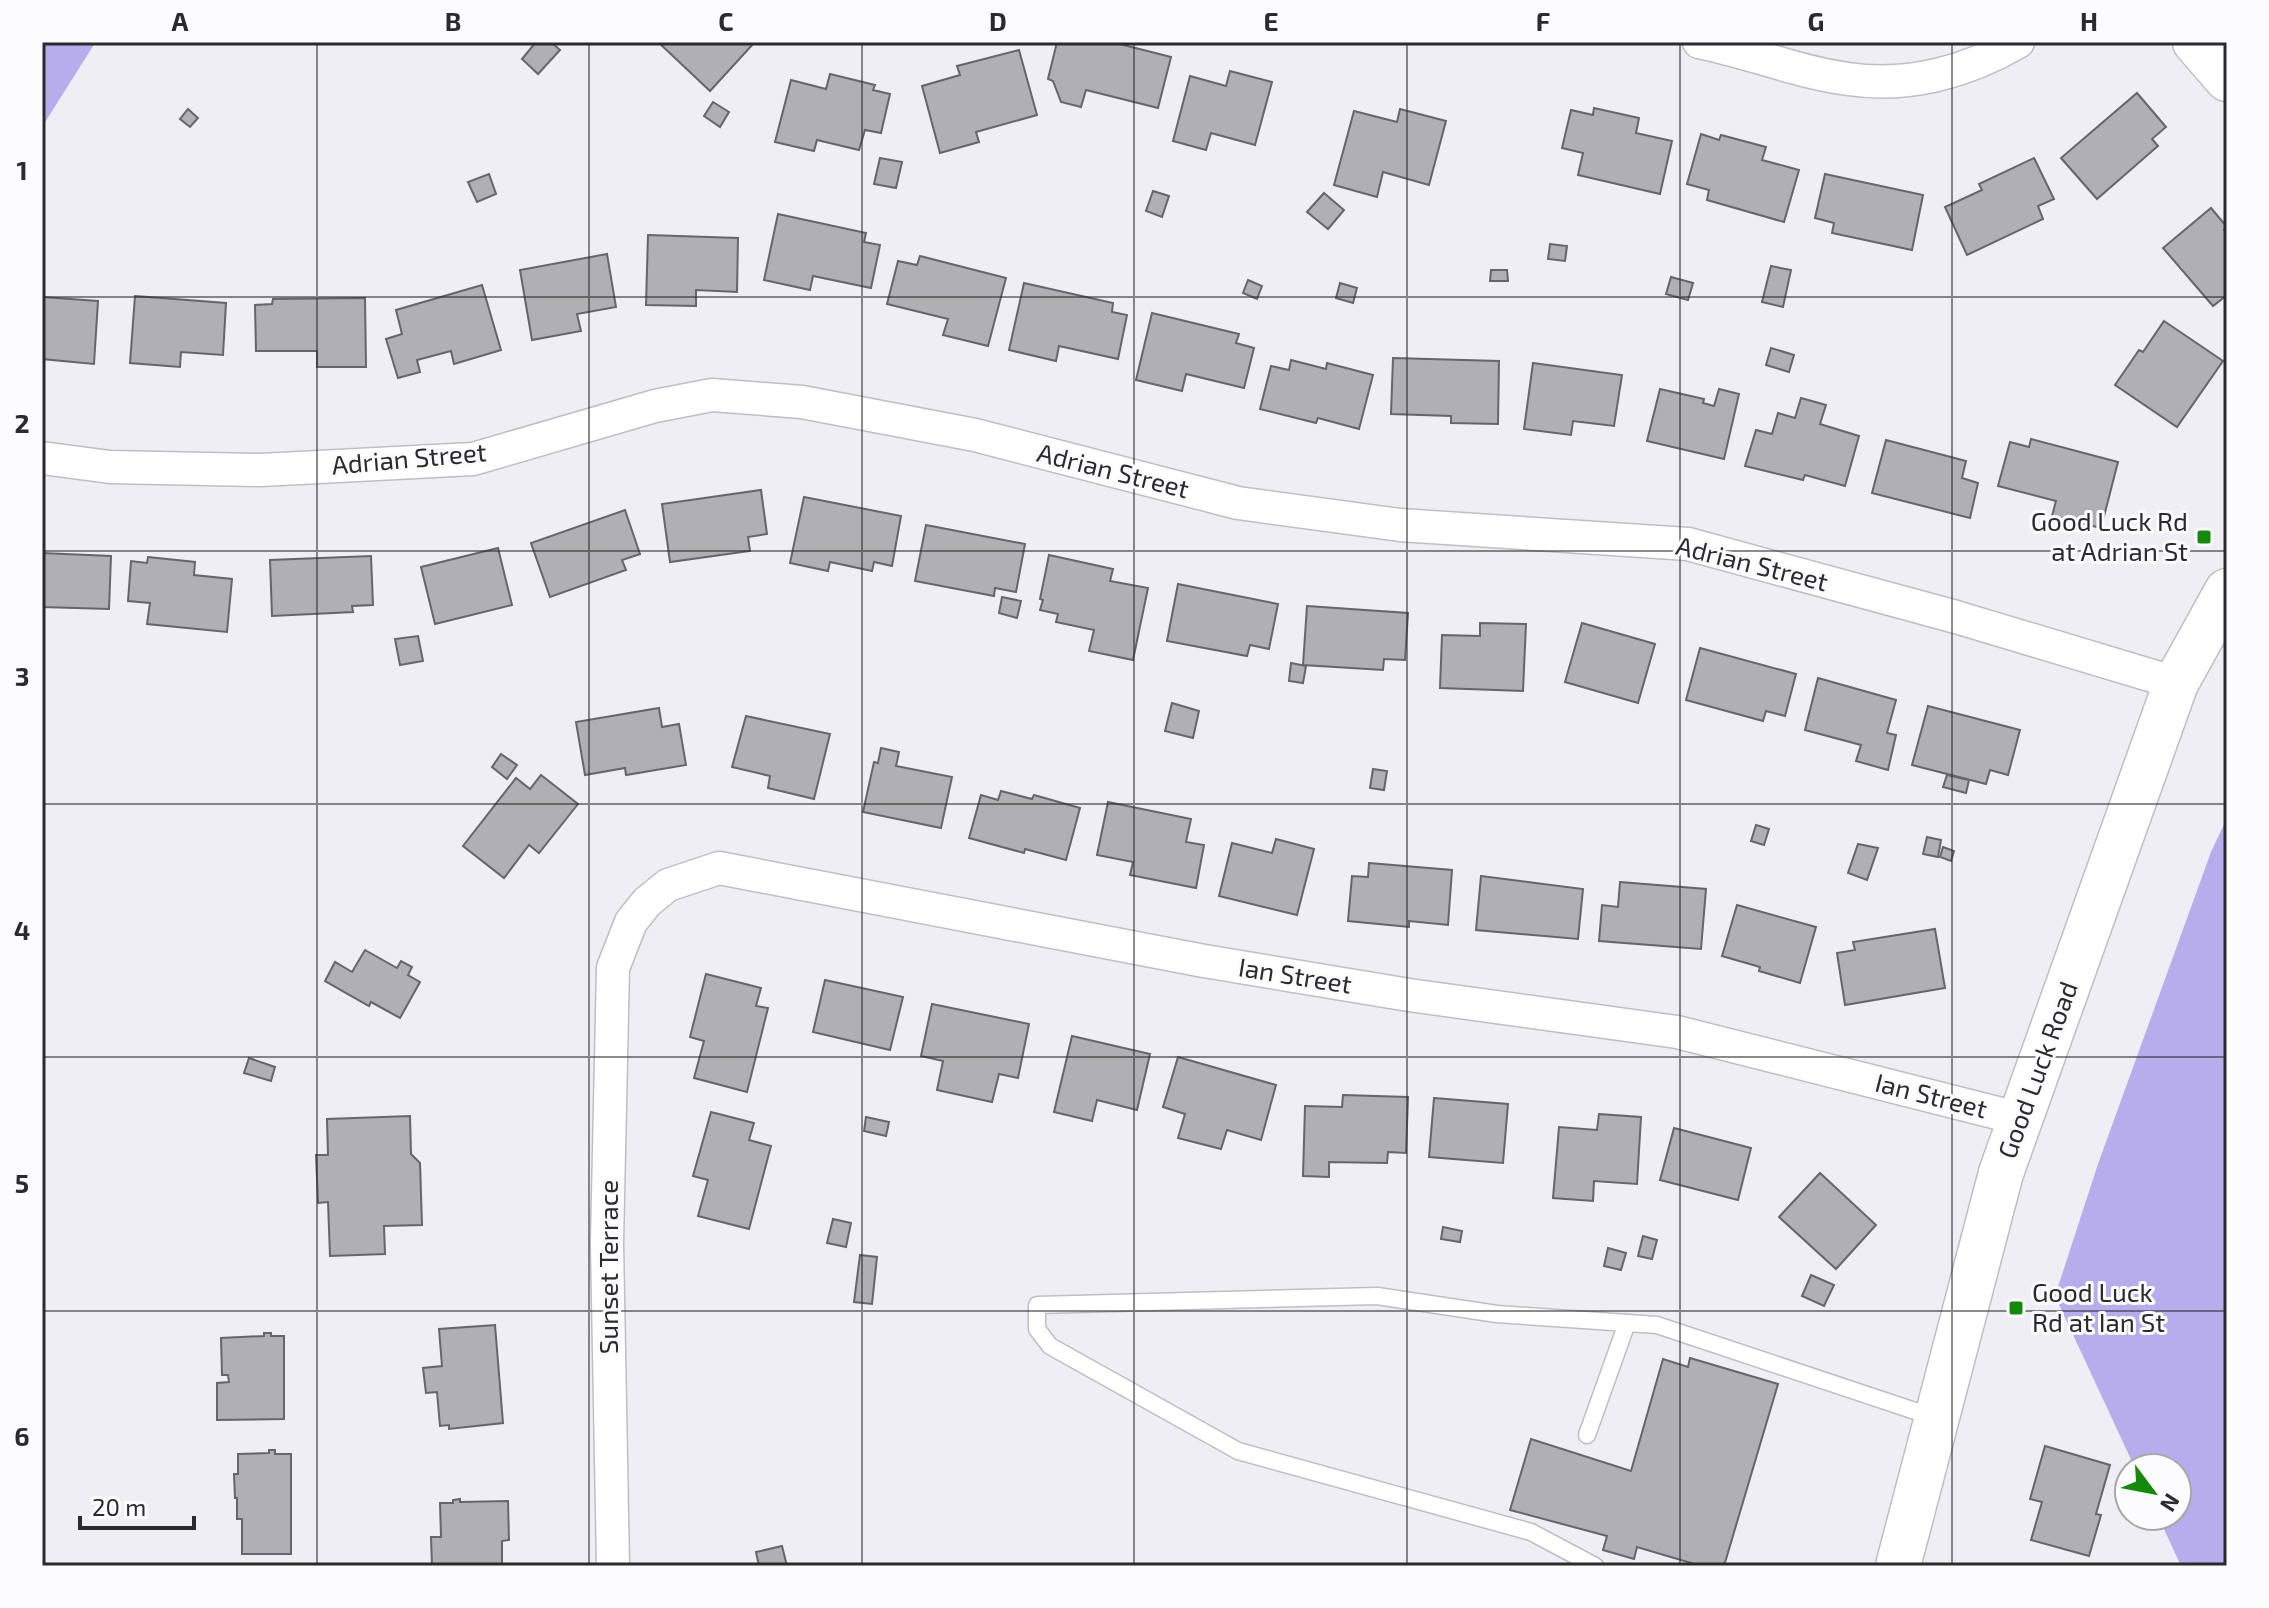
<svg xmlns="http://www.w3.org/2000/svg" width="2269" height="1608" font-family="'Exo 2',sans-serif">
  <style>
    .forest { fill: #b8adec }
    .building { fill: #afafb4; stroke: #66656a; stroke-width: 2 }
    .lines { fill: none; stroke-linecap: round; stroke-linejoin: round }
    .lane-casing { stroke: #bfbec4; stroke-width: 19 }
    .street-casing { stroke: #bfbec4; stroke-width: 35 }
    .secondary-casing { stroke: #bfbec4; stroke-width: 47 }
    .lane { stroke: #fff; stroke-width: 16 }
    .street { stroke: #fff; stroke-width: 32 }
    .secondary { stroke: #fff; stroke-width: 44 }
    .grid { fill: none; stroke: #2b2b2d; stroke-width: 2; stroke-opacity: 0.55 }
    .poi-dot { fill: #14890b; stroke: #fcfcfe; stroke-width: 3 }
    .labels { text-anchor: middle; stroke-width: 6; stroke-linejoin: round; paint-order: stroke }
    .street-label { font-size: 26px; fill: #2b2b2d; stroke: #fcfcfe }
    .poi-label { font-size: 26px; fill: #2b2b2d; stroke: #fcfcfe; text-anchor: end }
    .neatline { fill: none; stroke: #2b2b2d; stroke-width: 3 }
    .grid-label { font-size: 26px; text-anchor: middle; font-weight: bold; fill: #2b2b2d }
  </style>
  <rect width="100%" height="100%" fill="#efeef4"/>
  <g class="forest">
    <polygon points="42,42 95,43 42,127"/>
    <polygon points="2227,818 2227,1566 2181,1566 2158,1516 2177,1516 2177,1468 2135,1468 2055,1296 2098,1164 2211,852"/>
  </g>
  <g class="building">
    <polygon points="536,42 551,42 560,50 538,74 522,59"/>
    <polygon points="658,42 753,42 754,43 710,91"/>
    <polygon points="1057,42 1112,42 1171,57 1158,108 1086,90 1081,107 1061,102 1053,81 1048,79"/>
    <polygon points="1019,50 1037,115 976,132 979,142 940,153 922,86 960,75 957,66"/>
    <polygon points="1230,71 1272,82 1255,145 1211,133 1206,150 1173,141 1190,76 1226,86"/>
    <polygon points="830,74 875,85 873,90 890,94 881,133 865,130 859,150 817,140 814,151 775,142 791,80 826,89"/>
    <polygon points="2137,93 2166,127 2152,139 2158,146 2097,199 2061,158"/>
    <polygon points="713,102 729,112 720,127 704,116"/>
    <polygon points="1594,108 1639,118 1636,133 1672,141 1660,194 1578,175 1583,153 1562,148 1571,110 1593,115"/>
    <polygon points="188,109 198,118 190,127 180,119"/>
    <polygon points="1400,109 1446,121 1429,185 1383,172 1377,197 1334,185 1354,111 1397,122"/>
    <polygon points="1701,134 1719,140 1721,135 1766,147 1762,160 1799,170 1784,222 1707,200 1709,190 1687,184"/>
    <polygon points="880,158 902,162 896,188 874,184"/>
    <polygon points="2034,158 2054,199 2038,206 2043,219 1967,255 1945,207 1982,190 1979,184"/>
    <polygon points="489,174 496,194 477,202 468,182"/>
    <polygon points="1825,174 1923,195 1912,250 1832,233 1834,223 1815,218"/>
    <polygon points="1153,191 1169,196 1162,217 1146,211"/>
    <polygon points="1324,193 1344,210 1328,229 1307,212"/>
    <polygon points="2211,208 2227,227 2224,230 2227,233 2227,295 2213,306 2163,248"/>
    <polygon points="778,214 866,233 864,242 880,245 871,288 813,276 810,290 764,280"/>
    <polygon points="648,235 738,238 737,292 696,290 696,306 646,305"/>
    <polygon points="1550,244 1567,246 1565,261 1548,259"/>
    <polygon points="607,254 616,307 577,314 581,331 532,340 520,270"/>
    <polygon points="920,256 1006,278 988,346 943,335 948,319 887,304 898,261 917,265"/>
    <polygon points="1771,266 1791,270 1783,307 1762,302"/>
    <polygon points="1491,270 1507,270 1508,281 1490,281"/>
    <polygon points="1671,277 1693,283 1688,300 1666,294"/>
    <polygon points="1248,280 1262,286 1257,299 1243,293"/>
    <polygon points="1024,283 1113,303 1112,312 1127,315 1118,359 1059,346 1056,361 1009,350"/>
    <polygon points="1340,283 1357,288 1353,303 1336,298"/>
    <polygon points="482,285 501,350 454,364 451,351 417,360 420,372 398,378 386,339 402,334 396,310"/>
    <polygon points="135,296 226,303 223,355 181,352 180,367 130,363"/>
    <polygon points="42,297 98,301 94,364 42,359"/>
    <polygon points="365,298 366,367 317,367 317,351 256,351 255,305 272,304 273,299"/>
    <polygon points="1152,313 1239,334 1236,343 1254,348 1244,388 1186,374 1182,391 1136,380"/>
    <polygon points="2164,321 2223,361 2177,427 2115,385 2139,350 2143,352"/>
    <polygon points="1771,348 1794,355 1789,372 1766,365"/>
    <polygon points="1393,358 1499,361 1498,424 1451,423 1451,416 1391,414"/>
    <polygon points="1291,360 1326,369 1327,363 1373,375 1359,429 1318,418 1316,423 1260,409 1271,366 1289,370"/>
    <polygon points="1533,363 1622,375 1614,426 1573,421 1571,435 1524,429"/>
    <polygon points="1660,389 1704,399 1703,403 1714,406 1719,389 1739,394 1724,459 1647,441"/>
    <polygon points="1801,398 1826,405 1820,424 1859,436 1845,486 1805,475 1803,480 1745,466 1756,430 1772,434 1778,413 1795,418"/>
    <polygon points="2031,439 2118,462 2101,528 2052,516 2056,501 1998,486 2010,442 2029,447"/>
    <polygon points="1886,440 1966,461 1962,478 1978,483 1970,518 1872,493"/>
    <polygon points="761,490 767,534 748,537 750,551 670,562 662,504"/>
    <polygon points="804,497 901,516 892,566 874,562 872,571 830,562 828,571 790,563"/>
    <polygon points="625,510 640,554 622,560 626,570 550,597 531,543"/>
    <polygon points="926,525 1025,544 1016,592 995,588 994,596 915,581"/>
    <polygon points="498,548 512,605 435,624 421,567"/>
    <polygon points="42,553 111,556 109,609 42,607"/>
    <polygon points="1049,555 1113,569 1110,581 1148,588 1133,660 1089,651 1094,630 1056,622 1058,614 1040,610 1043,600 1040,599"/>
    <polygon points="371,556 373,605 352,606 353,612 272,616 270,560"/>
    <polygon points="148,557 195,562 194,575 232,579 227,632 147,624 150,603 128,601 131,561 147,563"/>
    <polygon points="1178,584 1278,604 1269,649 1250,645 1247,656 1167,641"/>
    <polygon points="1002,597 1021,601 1017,618 999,613"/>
    <polygon points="1307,606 1408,613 1405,660 1384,659 1383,670 1303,665"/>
    <polygon points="1480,623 1526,624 1523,691 1440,688 1442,635 1480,636"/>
    <polygon points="1582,623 1655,644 1638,703 1565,682"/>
    <polygon points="418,636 423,661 400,665 395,639"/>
    <polygon points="1700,648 1796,674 1785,716 1766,711 1763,721 1686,700"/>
    <polygon points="1291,663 1306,666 1303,683 1289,681"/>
    <polygon points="1818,678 1896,700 1887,733 1896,735 1888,770 1856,761 1861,745 1805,730"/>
    <polygon points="1172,703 1199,711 1193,738 1165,731"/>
    <polygon points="1928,706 2020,730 2008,775 1990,770 1986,784 1912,765"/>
    <polygon points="659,708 662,727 679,724 686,765 626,775 625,768 585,775 576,722"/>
    <polygon points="746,716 830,734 814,799 768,788 770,776 732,767"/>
    <polygon points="881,748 899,752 896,766 952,777 941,828 863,812 874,762 878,763"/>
    <polygon points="501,754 517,765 507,779 492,767"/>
    <polygon points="1373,769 1387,771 1384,790 1370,788"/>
    <polygon points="541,775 578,804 539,853 529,845 504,878 463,846 516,778 530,789"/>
    <polygon points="1947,775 1969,780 1966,793 1943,787"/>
    <polygon points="1001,791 1032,799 1034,795 1080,808 1066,860 1025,849 1024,853 969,838 981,795 998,800"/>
    <polygon points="1108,802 1191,819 1186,842 1204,845 1196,888 1130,875 1133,862 1097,855"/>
    <polygon points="1756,825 1769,829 1764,845 1751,841"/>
    <polygon points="1927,837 1941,840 1938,857 1923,854"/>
    <polygon points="1276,839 1314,849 1297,915 1219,896 1232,843 1272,853"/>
    <polygon points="1858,844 1878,848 1867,880 1848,873"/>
    <polygon points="1943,847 1954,851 1951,861 1940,857"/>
    <polygon points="1369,863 1452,870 1448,925 1409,921 1409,927 1348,921 1352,876 1368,877"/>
    <polygon points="1481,876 1583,889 1578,939 1476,930"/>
    <polygon points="1620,882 1706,889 1701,949 1599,941 1602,905 1618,907"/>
    <polygon points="1737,905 1816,927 1800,983 1759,971 1760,967 1722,956"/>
    <polygon points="1935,929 1945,988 1845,1005 1837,953 1855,950 1853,942"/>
    <polygon points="365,950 397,968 401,961 412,967 408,975 420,982 400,1018 371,1002 369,1006 325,981 335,962 352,972"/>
    <polygon points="706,974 761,988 756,1006 768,1008 747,1092 694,1078 704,1041 690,1037"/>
    <polygon points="825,980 903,997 890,1050 813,1032"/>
    <polygon points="932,1004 1029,1024 1018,1078 999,1074 992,1102 937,1090 943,1061 921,1056"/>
    <polygon points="1072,1036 1150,1054 1137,1110 1097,1100 1092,1121 1054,1112"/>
    <polygon points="1178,1057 1276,1085 1261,1140 1227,1130 1221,1149 1178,1138 1185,1114 1163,1107"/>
    <polygon points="249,1058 275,1067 271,1081 244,1073"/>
    <polygon points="1343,1095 1408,1097 1406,1153 1388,1152 1387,1163 1329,1162 1329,1177 1303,1176 1305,1106 1342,1107"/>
    <polygon points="1434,1098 1508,1104 1503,1163 1429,1157"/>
    <polygon points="711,1112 754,1123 749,1140 771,1146 749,1229 698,1216 708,1180 693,1176"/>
    <polygon points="1599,1114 1641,1117 1637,1184 1594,1181 1593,1201 1553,1198 1559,1127 1597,1130"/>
    <polygon points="410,1116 411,1154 420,1163 422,1225 384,1226 385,1254 330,1256 328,1202 318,1203 316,1155 328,1155 327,1119"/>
    <polygon points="866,1117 889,1122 886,1136 864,1131"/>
    <polygon points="1674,1128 1751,1148 1738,1200 1660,1180"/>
    <polygon points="1820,1173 1876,1225 1836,1269 1779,1217"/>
    <polygon points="833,1219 851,1223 846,1247 827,1243"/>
    <polygon points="1443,1227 1462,1231 1460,1242 1441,1239"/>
    <polygon points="1643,1236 1657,1240 1652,1259 1638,1256"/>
    <polygon points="1608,1248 1626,1253 1621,1270 1604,1266"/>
    <polygon points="860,1255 877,1257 872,1304 854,1302"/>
    <polygon points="1811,1275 1834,1285 1824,1306 1802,1296"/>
    <polygon points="495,1325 503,1423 449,1429 449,1425 440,1426 437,1392 426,1393 423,1368 442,1366 439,1329"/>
    <polygon points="264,1333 271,1333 271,1336 284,1336 284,1419 217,1420 217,1383 229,1382 228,1375 222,1375 221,1338 264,1336"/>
    <polygon points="1690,1358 1778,1384 1724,1566 1701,1566 1637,1547 1634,1559 1603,1550 1607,1536 1510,1510 1531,1439 1631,1471 1663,1359 1688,1367"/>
    <polygon points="2045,1446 2110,1465 2096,1514 2101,1515 2089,1556 2031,1540 2042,1502 2030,1499"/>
    <polygon points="269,1450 275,1450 275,1454 291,1454 291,1554 242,1554 242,1519 237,1519 237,1498 235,1498 234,1474 238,1474 238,1454 269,1453"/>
    <polygon points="460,1499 460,1502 508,1501 509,1540 502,1541 502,1566 432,1566 431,1537 441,1537 440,1503 453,1503 453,1500"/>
    <polygon points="782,1546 787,1566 759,1566 756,1552"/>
  </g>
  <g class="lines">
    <defs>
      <g id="lane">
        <polyline points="1587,1435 1627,1323"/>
        <polyline points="1595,1566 1531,1532 1238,1451 1050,1346 1037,1329 1037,1305 1377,1296 1497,1314 1657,1325 1936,1418"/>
      </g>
      <g id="street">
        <path d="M 1699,42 C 1749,52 1797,72 1848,79 C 1908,88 1967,72 2018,42"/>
        <polyline points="42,458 110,467 261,470 473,459 655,406 712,395 802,402 975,435 1238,503 1400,525 1688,544 1956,617 2176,683"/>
        <polyline points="613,1566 607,1243 613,968 631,922 647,902 668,885 719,868 1204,961 1409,995 1677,1032 2021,1119"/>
      </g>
      <g id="secondary">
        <polyline points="2195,42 2227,79"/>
        <polyline points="1898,1566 2001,1173 2176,683 2227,591"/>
      </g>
    </defs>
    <use href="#lane" class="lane-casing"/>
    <use href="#street" class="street-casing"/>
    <use href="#secondary" class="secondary-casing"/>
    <use href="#lane" class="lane"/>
    <use href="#street" class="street"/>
    <use href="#secondary" class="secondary"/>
  </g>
  <path class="grid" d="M 317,42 L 317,1566M 589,42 L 589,1566M 862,42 L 862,1566M 1134,42 L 1134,1566M 1407,42 L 1407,1566M 1680,42 L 1680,1566M 1952,42 L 1952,1566M 42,297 L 2227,297M 42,551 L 2227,551M 42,804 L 2227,804M 42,1057 L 2227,1057M 42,1311 L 2227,1311"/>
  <g class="poi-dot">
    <rect x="2196" y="529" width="16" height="16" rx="4"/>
    <rect x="2008" y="1300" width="16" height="16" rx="4"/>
  </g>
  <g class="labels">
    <g class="street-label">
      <text transform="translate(409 459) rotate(-5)" y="9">Adrian Street</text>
      <text transform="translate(1113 471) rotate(14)" y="9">Adrian Street</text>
      <text transform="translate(1752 564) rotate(14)" y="9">Adrian Street</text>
      <text transform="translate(1295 976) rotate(9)" y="9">Ian Street</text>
      <text transform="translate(2038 1070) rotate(-70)" y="9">Good Luck Road</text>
      <text transform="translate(1931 1096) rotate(14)" y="9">Ian Street</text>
      <text transform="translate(609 1267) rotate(-90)" y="9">Sunset Terrace</text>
    </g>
    <g class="poi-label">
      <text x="2188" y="531">Good Luck Rd<tspan x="2188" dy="30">at Adrian St</tspan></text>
      <text x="2032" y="1302" text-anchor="start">Good Luck<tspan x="2032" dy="30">Rd at Ian St</tspan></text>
    </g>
  </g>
  <rect width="2269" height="1608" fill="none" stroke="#fcfcfe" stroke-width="88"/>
  <g transform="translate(2153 1492) rotate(122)"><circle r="38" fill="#fcfcfe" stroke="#a8a8aa" stroke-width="2"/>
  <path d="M0-6L14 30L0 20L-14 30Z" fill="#14890b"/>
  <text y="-12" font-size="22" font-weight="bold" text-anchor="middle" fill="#2b2b2d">N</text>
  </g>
  <path d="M80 1516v12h114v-12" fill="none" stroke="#2b2b2d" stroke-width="4"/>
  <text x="92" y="1516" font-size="24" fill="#2b2b2d" stroke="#fcfcfe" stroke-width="6" paint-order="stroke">20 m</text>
  <rect x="44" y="44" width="2181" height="1520" class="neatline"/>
  <g class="grid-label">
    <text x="180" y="31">A</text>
    <text x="453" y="31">B</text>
    <text x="726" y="31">C</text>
    <text x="998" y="31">D</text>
    <text x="1271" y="31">E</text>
    <text x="1543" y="31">F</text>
    <text x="1816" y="31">G</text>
    <text x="2089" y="31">H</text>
    <text x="22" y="180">1</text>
    <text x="22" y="433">2</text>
    <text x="22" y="686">3</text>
    <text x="22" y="940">4</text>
    <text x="22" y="1193">5</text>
    <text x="22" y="1446">6</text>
  </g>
</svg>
